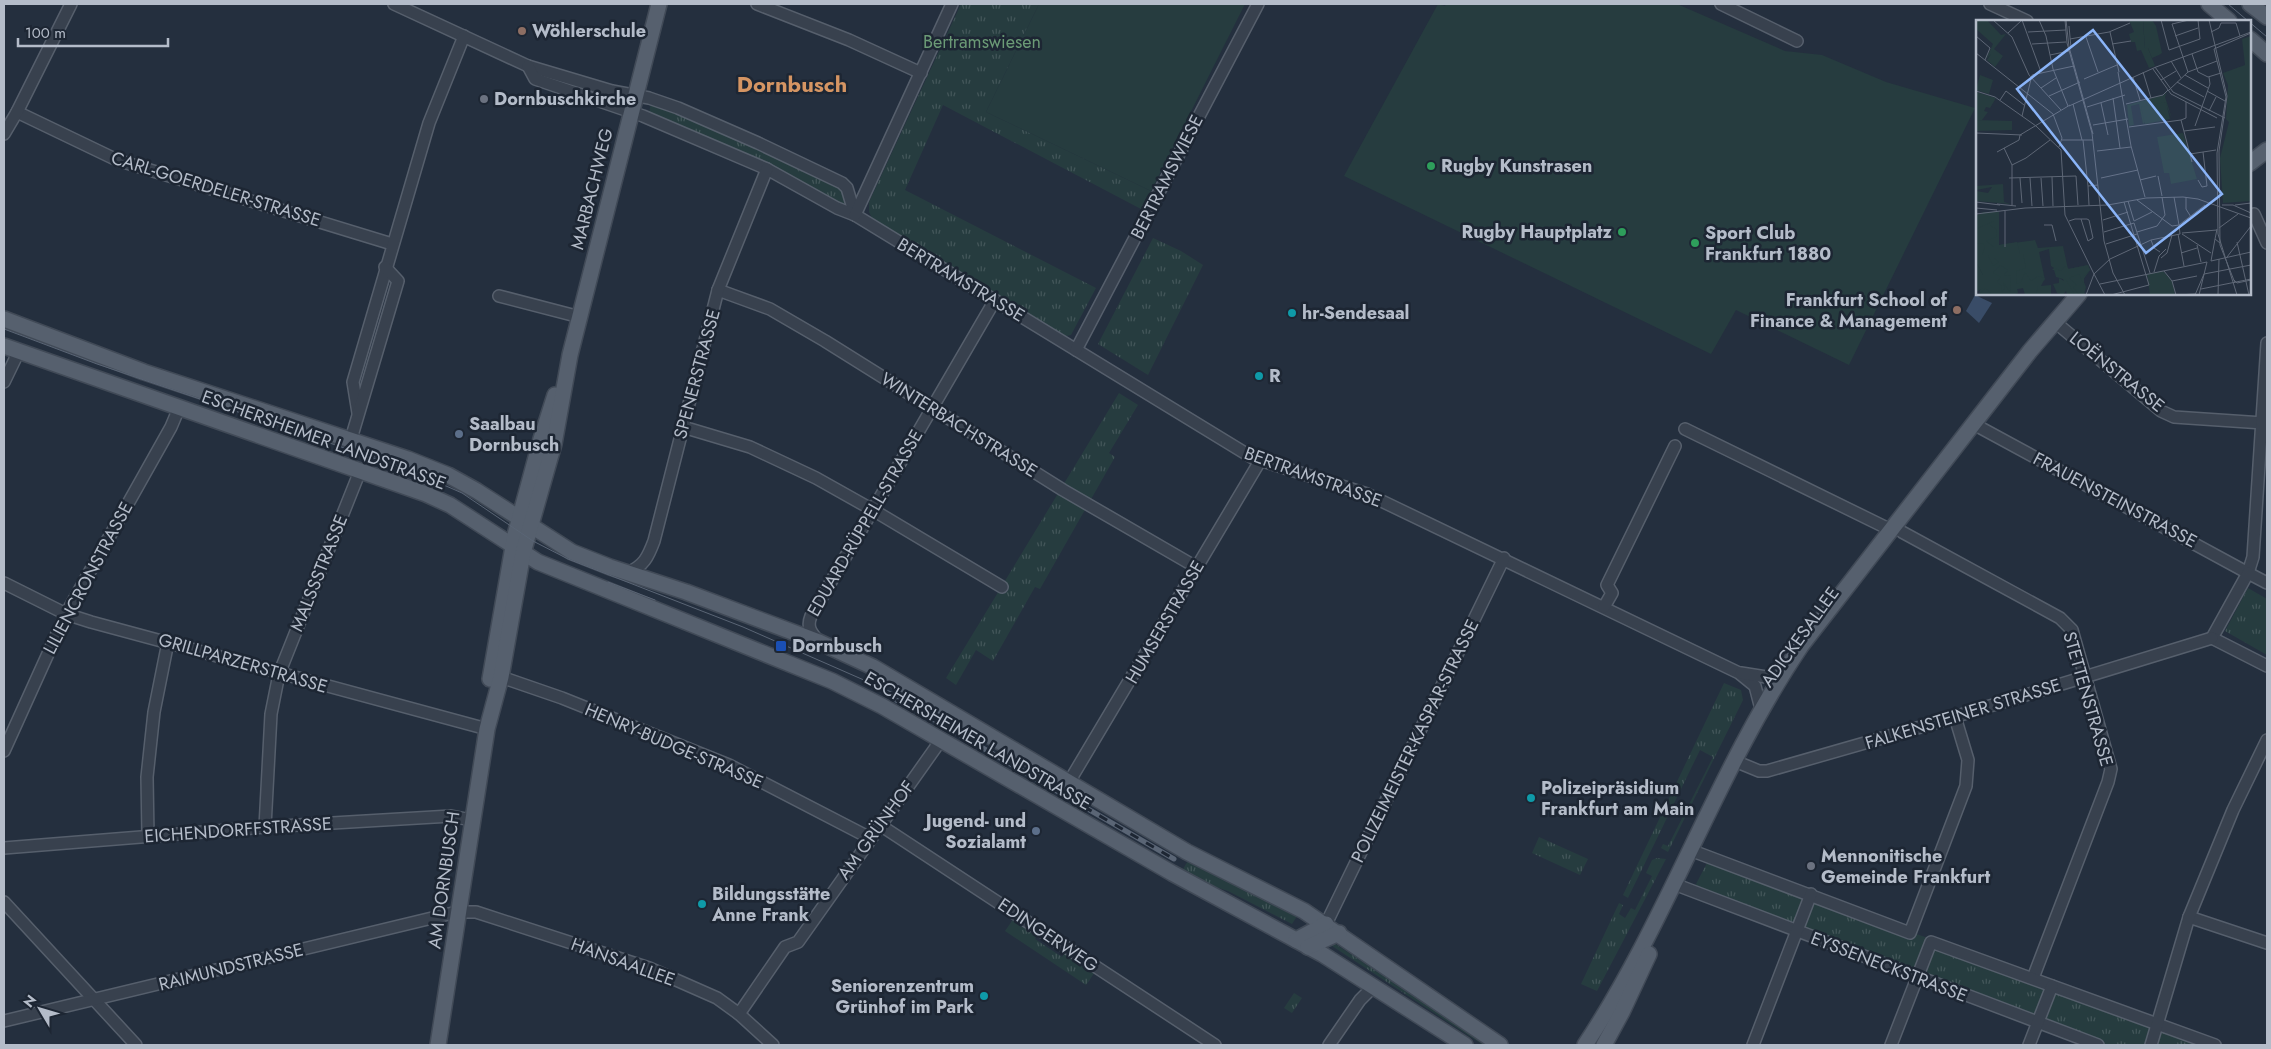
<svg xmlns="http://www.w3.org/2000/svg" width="2271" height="1049" font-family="Jost,sans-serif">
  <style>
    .grass { fill: url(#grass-tufts) }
    .pitch { fill: #263c3f }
    .water { fill: #394c67 }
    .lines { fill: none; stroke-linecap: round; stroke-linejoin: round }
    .minor-casing { stroke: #565f6c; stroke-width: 14 }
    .major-casing { stroke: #414a57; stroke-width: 18 }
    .minor { stroke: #38414e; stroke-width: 11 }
    .major { stroke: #56606e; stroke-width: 15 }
    .tram { stroke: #5a6575; stroke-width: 1 }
    .rail-casing { stroke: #5a6575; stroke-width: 5 }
    .rail { stroke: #1d2633; stroke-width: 3; stroke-dasharray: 9; stroke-linecap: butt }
    .education-dot { fill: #8d6e63; stroke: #1d2633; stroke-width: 2 }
    .worship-dot { fill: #6b7280; stroke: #1d2633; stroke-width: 2 }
    .leisure-dot { fill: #2e9e5b; stroke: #1d2633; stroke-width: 2 }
    .culture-dot { fill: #0f9aa8; stroke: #1d2633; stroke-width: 2 }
    .service-dot { fill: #5c6f8a; stroke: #1d2633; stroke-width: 2 }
    .transit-dot { fill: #1a4fb4; stroke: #1d2633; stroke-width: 2 }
    .labels { text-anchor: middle; stroke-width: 5; stroke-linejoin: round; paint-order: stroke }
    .poi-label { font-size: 18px; font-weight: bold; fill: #b4bcc9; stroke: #1d2633; text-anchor: start }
    .park-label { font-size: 18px; fill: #6b9a76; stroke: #1d2633 }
    .street-label { font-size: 18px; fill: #b4bcc9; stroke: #1d2633 }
    .district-label { font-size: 22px; font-weight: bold; fill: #d59563; stroke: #1d2633 }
    .inset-road { fill: none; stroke: #5e6776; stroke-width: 1 }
    .view { fill: #8ab4f8; fill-opacity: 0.15; stroke: #8ab4f8; stroke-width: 2.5 }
    .inset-edge { fill: none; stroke: #b4bcc9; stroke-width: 2.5 }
  </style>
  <defs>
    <pattern id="grass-tufts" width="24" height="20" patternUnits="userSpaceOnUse" patternTransform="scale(1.25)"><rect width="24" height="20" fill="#263c3f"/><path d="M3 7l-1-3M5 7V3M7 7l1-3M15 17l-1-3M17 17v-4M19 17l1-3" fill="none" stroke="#435659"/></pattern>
  </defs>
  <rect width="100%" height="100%" fill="#242f3e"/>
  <g class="grass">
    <polygon points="961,4 1039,4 986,112 1151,191 1141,209 943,105 905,190 1096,288 1071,335 1066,336 998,298 873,220 869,212 869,202"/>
    <polygon points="651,103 759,146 843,187 847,200 843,206 649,113"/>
    <polygon points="1153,238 1181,251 1203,265 1148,375 1098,344"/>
    <polygon points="1119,393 1138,405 1109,453 1115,457 1040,589 1035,587 993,661 976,650 956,685 946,678"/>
    <polygon points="2248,588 2267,599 2267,655 2225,631"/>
    <polygon points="1724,683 1741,690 1743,700 1668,852 1661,848 1663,844 1668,846 1713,757 1700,750 1628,898 1623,895"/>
    <polygon points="1539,837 1588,859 1580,875 1532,853"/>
    <polygon points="1657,858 1666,859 1597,991 1581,984 1619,903 1623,905 1619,914 1625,918 1631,908 1635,910 1652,876 1646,873 1652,860"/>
    <polygon points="1189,859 1299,913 1292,924 1228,891 1209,885 1183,869"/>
    <polygon points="1708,861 1925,937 2044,987 2158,1028 2198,1045 2086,1045 1695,886"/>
    <polygon points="1014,918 1038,934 1035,939 1062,957 1065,952 1095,972 1086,985 1005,931"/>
    <polygon points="1334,943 1488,1045 1483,1045 1332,946"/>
    <polygon points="1294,993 1302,998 1292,1013 1284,1008"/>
  </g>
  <g class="pitch">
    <polygon points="1039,4 1245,4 1151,191 986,112"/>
    <polygon points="1438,4 1445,6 1446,4 1677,4 1785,51 1822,55 1886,82 1975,108 1849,365 1736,310 1711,354 1344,176"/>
  </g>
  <polygon class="water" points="1975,295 1992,303 1979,323 1966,311"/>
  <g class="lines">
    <defs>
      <g id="minor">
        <polyline points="394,4 528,66 612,91 649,98 678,108 758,143 842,183 847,188 855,215"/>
        <polyline points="757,4 849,40 921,73"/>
        <polyline points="1721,4 1797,41"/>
        <polyline points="1990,4 2027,21"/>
        <polyline points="528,66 535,79 643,116 767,169 837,208 855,215 1253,458 1367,494 1739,673 1755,686 1761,709"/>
        <polyline points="17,112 117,160 392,244"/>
        <polyline points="4,134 17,112 71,4"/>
        <polyline points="2254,214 2267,243"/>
        <polyline points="855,215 952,4"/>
        <polyline points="718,290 770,309 825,341 1063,490 1196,567"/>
        <polyline points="499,296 580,317"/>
        <polyline points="2061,327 2161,411 2174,417 2263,423"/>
        <polyline points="1076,350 1258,4"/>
        <polyline points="4,382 19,351"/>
        <polyline points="358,413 353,382 429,123 464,36"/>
        <polyline points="683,427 750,447 816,478 873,510 1002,587"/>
        <polyline points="1981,428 2248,573 2253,557 2267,343"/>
        <polyline points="1685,429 1891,530"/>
        <polyline points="351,439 398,281 385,267"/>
        <polyline points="1902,532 2060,618 2072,630 2111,769 2108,782 2033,978"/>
        <path d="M 627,573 C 644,566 648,557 654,541 L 718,290 L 767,169"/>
        <polyline points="4,583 66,614 91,622 487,729"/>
        <polyline points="1604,607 1612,593 1607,585 1675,446"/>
        <polyline points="2212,638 2248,573 2267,583"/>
        <polyline points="2212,638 2267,666"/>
        <path d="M 819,642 C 812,633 806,628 811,616 L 995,300"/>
        <polyline points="1741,673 1779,679"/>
        <polyline points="501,677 562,698 729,765 870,838"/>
        <polyline points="4,751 66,614 171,427 179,408"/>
        <polyline points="1742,764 1759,771 1767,771 1931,724 2212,638"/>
        <polyline points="1069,782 1260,461"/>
        <polyline points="880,825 1215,1045"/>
        <polyline points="265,827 271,714 279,674 360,471"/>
        <polyline points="148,836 147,777 154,712 168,642"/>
        <polyline points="4,848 265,827 451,816 471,820"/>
        <polyline points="1698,853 1910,933 1966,786 1968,760 1955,717"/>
        <polyline points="1682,887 2098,1045"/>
        <polyline points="4,902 136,1045"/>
        <polyline points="2189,917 2267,943"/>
        <polyline points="1326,924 1504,558"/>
        <polyline points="739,1014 785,947 798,942 941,740"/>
        <polyline points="4,1021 457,912 476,912 649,968 717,998 739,1014 773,1045"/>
        <polyline points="1329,1045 1360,1000 1374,986"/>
        <polyline points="1753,1045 1811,894"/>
        <polyline points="1891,1045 1931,942 2215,1045"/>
        <polyline points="2029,1045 2052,986"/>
        <polyline points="2151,1045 2189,917 2233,810 2267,740"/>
      </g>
      <g id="major">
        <polyline points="2209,4 2229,21"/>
        <polyline points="2250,4 2267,17"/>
        <polyline points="2250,39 2267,54"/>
        <polyline points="2250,163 2267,150"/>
        <polyline points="4,319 144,372 408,459 448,475 477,491 572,552 610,567 686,592 819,642 873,667 1187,852 1304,911 1500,1045"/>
        <polyline points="4,346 426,494 450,505 538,562 832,681 882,706 1172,873 1322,954 1465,1045"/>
        <polyline points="490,679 515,535 541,439 555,395"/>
        <polyline points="1296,940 1326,924"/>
        <polyline points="1308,947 1339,933"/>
        <polyline points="438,1045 487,729 501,677 523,553 554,444 570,355 659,4"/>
        <path d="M 1585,1045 C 1669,918 1716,772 1801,646 L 2030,351 L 2079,294"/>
        <polyline points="1604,1045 1622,1012 1649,954"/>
      </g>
    </defs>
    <use href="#minor" class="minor-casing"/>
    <use href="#major" class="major-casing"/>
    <use href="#minor" class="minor"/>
    <use href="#major" class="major"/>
    <g class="tram">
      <polyline points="2228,4 2267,37"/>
      <polyline points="4,329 97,364 412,471 462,493 533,541 568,559 743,627 898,695"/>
      <polyline points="608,582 655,600"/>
    </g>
    <defs>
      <polyline id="rail" points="896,700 926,715 1174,859"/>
    </defs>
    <use href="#rail" class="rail-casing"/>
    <use href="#rail" class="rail"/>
  </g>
  <g class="education-dot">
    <circle cx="522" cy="31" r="5"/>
    <circle cx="1957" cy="310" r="5"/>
  </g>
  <g class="worship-dot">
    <circle cx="484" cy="99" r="5"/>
    <circle cx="1811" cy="866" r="5"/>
  </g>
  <g class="leisure-dot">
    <circle cx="1431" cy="166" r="5"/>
    <circle cx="1622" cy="232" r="5"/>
    <circle cx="1695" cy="243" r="5"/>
  </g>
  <g class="culture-dot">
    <circle cx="1292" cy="313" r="5"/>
    <circle cx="1259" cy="376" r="5"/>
    <circle cx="1531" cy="798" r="5"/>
    <circle cx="702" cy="904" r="5"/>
    <circle cx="984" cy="996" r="5"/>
  </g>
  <g class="service-dot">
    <circle cx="459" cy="434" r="5"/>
    <circle cx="1036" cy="831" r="5"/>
  </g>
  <rect class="transit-dot" x="775" y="640" width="12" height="12" rx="2.5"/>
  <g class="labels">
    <g class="poi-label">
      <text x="532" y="37">Wöhlerschule</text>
      <text x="494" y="105">Dornbuschkirche</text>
      <text x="1441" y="172">Rugby Kunstrasen</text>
      <text x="1612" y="238" text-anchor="end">Rugby Hauptplatz</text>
      <text x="1705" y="239">Sport Club<tspan x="1705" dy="21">Frankfurt 1880</tspan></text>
      <text x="1947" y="306" text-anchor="end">Frankfurt School of<tspan x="1947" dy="21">Finance &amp; Management</tspan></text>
      <text x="1302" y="319">hr-Sendesaal</text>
      <text x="1269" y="382">R</text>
      <text x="469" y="430">Saalbau<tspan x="469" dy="21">Dornbusch</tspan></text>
      <text x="792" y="652">Dornbusch</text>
      <text x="1541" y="794">Polizeipräsidium<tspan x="1541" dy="21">Frankfurt am Main</tspan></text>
      <text x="1026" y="827" text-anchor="end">Jugend- und<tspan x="1026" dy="21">Sozialamt</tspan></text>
      <text x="1821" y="862">Mennonitische<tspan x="1821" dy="21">Gemeinde Frankfurt</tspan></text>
      <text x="712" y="900">Bildungsstätte<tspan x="712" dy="21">Anne Frank</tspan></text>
      <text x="974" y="992" text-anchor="end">Seniorenzentrum<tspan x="974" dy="21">Grünhof im Park</tspan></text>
    </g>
    <g class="park-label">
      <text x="982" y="48">Bertramswiesen</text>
    </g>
    <g class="street-label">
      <text transform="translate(1167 177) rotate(-63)" y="6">BERTRAMSWIESE</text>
      <text transform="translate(216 189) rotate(17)" y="6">CARL-GOERDELER-STRASSE</text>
      <text transform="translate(592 189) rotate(-76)" y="6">MARBACHWEG</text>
      <text transform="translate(961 280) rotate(31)" y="6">BERTRAMSTRASSE</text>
      <text transform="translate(2117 372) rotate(39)" y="6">LOËNSTRASSE</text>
      <text transform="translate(697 374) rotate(-75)" y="6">SPENERSTRASSE</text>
      <text transform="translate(959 425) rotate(32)" y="6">WINTERBACHSTRASSE</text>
      <text transform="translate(324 440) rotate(20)" y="6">ESCHERSHEIMER LANDSTRASSE</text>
      <text transform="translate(1313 477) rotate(20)" y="6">BERTRAMSTRASSE</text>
      <text transform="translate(2115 500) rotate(28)" y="6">FRAUENSTEINSTRASSE</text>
      <text transform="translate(865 523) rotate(-60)" y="6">EDUARD-RÜPPELL-STRASSE</text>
      <text transform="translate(319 573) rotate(-68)" y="6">MALSSSTRASSE</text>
      <text transform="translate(88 578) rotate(-62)" y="6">LILIENCRONSTRASSE</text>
      <text transform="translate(1165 622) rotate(-60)" y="6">HUMSERSTRASSE</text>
      <text transform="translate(1800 637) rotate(-54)" y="6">ADICKESALLEE</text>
      <text transform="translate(243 663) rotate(16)" y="6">GRILLPARZERSTRASSE</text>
      <text transform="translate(2088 699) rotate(74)" y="6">STETTENSTRASSE</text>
      <text transform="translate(1963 714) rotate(-17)" y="6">FALKENSTEINER STRASSE</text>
      <text transform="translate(978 741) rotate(30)" y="6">ESCHERSHEIMER LANDSTRASSE</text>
      <text transform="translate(1415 741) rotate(-64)" y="6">POLIZEIMEISTER-KASPAR-STRASSE</text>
      <text transform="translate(674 746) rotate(23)" y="6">HENRY-BUDGE-STRASSE</text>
      <text transform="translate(238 830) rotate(-4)" y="6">EICHENDORFFSTRASSE</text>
      <text transform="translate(876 830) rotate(-54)" y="6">AM GRÜNHOF</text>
      <text transform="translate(444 880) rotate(-82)" y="6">AM DORNBUSCH</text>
      <text transform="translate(1048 935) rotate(34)" y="6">EDINGERWEG</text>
      <text transform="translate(623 962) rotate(20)" y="6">HANSAALLEE</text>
      <text transform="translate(231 967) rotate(-14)" y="6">RAIMUNDSTRASSE</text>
      <text transform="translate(1889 967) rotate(21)" y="6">EYSSENECKSTRASSE</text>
    </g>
    <g class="district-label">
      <text x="792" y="92">Dornbusch</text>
    </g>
  </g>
  <g transform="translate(1976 20)">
    <rect width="275" height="275" fill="#242f3e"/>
    <path d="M 0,0 L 11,0 L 25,15 L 30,14 L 18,29 L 27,36 L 19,47 L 11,40 L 15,34 L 10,39 L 17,24 L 0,9 ZM 153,0 L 167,1 L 169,28 L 172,28 L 179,46 L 173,48 L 165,30 L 161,31 L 159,22 L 155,22 L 153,14 L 158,12 ZM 4,55 L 17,60 L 13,74 L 0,70 ZM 0,72 L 20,78 L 14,88 L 10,87 L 8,91 L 12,92 L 6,100 L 0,100 ZM 191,72 L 189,77 L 196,99 L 189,82 L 167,104 L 163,84 L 155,86 L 158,105 L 153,106 L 151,85 L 188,75 ZM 8,192 L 23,192 L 23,225 L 59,220 L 62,228 L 87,226 L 92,249 L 112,245 L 114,250 L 107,260 L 110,267 L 108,275 L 91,275 L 90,271 L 87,275 L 81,273 L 77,264 L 83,263 L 83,258 L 88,261 L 85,256 L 80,257 L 78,250 L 76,250 L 78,248 L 75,246 L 73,229 L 63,232 L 69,260 L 64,262 L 65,266 L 75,265 L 75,275 L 51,275 L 47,268 L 41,269 L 42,273 L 37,275 L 3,275 L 7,268 L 7,255 L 0,242 L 0,196 ZM 187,251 L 196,261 L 199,275 L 174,275 L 171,254 Z" fill="#263c3f"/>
    <path d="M 27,164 L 28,182 L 34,184 L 0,181 L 0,171 L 12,173 L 16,167 L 0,170 L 0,166 ZM 8,192 L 23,192 L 23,225 L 41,222 L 44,234 L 47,234 L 50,248 L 40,251 L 41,264 L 45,262 L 49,252 L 55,261 L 62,256 L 69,258 L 65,266 L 62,266 L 60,275 L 49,275 L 47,268 L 41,269 L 42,273 L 37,275 L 16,274 L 9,268 L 3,275 L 7,255 L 0,242 L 0,224 L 7,223 L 9,227 L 6,235 L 12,235 L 17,246 L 23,242 L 18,238 L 18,227 L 10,221 L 20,217 L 21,210 L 14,205 L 18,201 L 0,209 L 0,196 ZM 24,245 L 32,250 L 28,255 L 35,256 L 34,272 L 27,262 L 29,269 L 25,272 L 26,266 L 21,262 L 25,257 L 17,253 ZM 112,245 L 114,250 L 108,256 L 108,265 L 103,254 L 93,258 L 101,265 L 97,267 L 103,275 L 99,275 L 90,260 L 80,257 L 79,248 L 84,251 L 90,246 L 93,249 Z" fill="#263c3f" fill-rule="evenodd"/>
    <path d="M 275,16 L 275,181 L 247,183 L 244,138 L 253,102 L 250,99 L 252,65 L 247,53 L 269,45 L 266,19 Z" fill="#263c3f"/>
    <path d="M 167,0 L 176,0 L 180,6 L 186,33 L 183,35 L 176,38 L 172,28 L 169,29 ZM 0,242 L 7,255 L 7,268 L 0,272 Z" fill="#263c3f"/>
    <path d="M 190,82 L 194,99 L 169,104 L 165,87 ZM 0,100 L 36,101 L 36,110 L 0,111 ZM 207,113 L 221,159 L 195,164 L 193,153 L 188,153 L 181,117 Z" fill="#263c3f"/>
    <path class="inset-road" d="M 17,0 L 36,17 L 53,55 L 85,90M 46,0 L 65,52M 63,0 L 70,16 L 77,49 L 92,86M 89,0 L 91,23 L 116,113 L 128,221 L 137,253 L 149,275M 90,0 L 93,27 L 117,114M 185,0 L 193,30 L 224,19 L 222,0M 233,0 L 251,76 L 243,131 L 244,225 L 259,263M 93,6 L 95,28M 52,12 L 90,10M 134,12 L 143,52M 235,12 L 243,8 L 245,3 L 260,3 L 264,16M 32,13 L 46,0M 0,16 L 14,28 L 9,40M 199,16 L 222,8M 110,17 L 122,52M 94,19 L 133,12 L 154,3M 56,24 L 90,22M 136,24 L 155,21M 0,33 L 77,94 L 86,118 L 83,127M 216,34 L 222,52 L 232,57 L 245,53M 74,35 L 93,31M 195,41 L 205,58M 179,47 L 197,72 L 249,98M 177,49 L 195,74 L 241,98M 142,52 L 155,126 L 169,177M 167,52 L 175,78M 212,52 L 196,4 L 213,0M 209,55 L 232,68M 157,57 L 164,80M 108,59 L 141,45M 185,60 L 200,51M 201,62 L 228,77M 65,68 L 80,58M 193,70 L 212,52 L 241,41M 0,71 L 19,77 L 60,106M 231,71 L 249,81M 73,76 L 104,62M 137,78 L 144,128M 24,80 L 30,71 L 48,85M 125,83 L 132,115M 97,84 L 106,120M 150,84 L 187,75 L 192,70M 93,86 L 180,47 L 275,12M 111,87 L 149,75M 233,91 L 240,77M 46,96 L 56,55 L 98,46M 205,100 L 216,142M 205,100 L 210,98 L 210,82M 117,105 L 152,99M 60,106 L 85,130 L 89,195 L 118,254M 219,106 L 234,64 L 233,57M 153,107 L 205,100M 208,111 L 239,107M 0,113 L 46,115M 44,115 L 94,85M 86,120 L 117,120M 107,120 L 112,166M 28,128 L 36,145 L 36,185M 121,131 L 155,127M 21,132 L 43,120 L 44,115M 214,134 L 240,130M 36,145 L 50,138 L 74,120M 182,156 L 186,176M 76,157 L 77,186M 33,158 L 100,156 L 102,185M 44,158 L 46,183M 54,158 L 56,186M 65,158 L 67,186M 125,158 L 162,150M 164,160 L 180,156M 222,160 L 226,167 L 231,166 L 227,132M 198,177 L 203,205 L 229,185M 210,177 L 210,189 L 215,197M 161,180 L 196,206M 152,181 L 158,201 L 176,192M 0,182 L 24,185M 21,184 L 40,186M 113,185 L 112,166 L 122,165M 246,185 L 257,185 L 275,193M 259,185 L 275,183M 0,188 L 21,190M 0,194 L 49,188 L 132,185 L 170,178 L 207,177 L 222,179 L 275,198M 127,200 L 152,192M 93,201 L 99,199 L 111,199 L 113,200 L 117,218 L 112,221 L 105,199M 68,205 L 76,205 L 80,221M 243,208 L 262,194M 241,209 L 239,219 L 244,223M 128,212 L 158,203 L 174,253M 161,212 L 181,206 L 189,195 L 186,177M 206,213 L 241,210M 202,214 L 208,246M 206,214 L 235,233M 239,219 L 235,241 L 275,232M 175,220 L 178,228 L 184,232M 261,222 L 273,275M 130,224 L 161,214M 221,225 L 225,242M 29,227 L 29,191M 205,233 L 221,228M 251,237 L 275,206M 185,238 L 191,233 L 196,215M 134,239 L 175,220 L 204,214 L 203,205 L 196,206M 188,251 L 196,261 L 200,275M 178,252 L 183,236 L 190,229M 118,254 L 129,275M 258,260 L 261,263 L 275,260M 196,261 L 221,256M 124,264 L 231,242 L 223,275M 225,269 L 275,259M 110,275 L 118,254 L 134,239M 135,275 L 173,265 L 148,182M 200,275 L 219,274M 219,275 L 228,254 L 275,245M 242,275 L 243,239M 261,275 L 242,214 L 241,133 L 250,77 L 238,29 L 275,13"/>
    <path class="view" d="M 117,10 L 246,174 L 170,233 L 41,69 Z"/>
    <rect width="275" height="275" class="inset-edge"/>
  </g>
  <rect width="2271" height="1049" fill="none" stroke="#b4bcc9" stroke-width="10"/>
  <g transform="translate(40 1009) rotate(308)" stroke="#1d2633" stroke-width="4" paint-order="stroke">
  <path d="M0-4L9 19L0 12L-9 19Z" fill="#b4bcc9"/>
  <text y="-8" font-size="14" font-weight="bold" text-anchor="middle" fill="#b4bcc9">N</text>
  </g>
  <path d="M18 38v8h150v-8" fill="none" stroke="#b4bcc9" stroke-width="2.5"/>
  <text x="25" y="38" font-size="15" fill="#b4bcc9" stroke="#1d2633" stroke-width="4" paint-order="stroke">100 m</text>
</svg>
